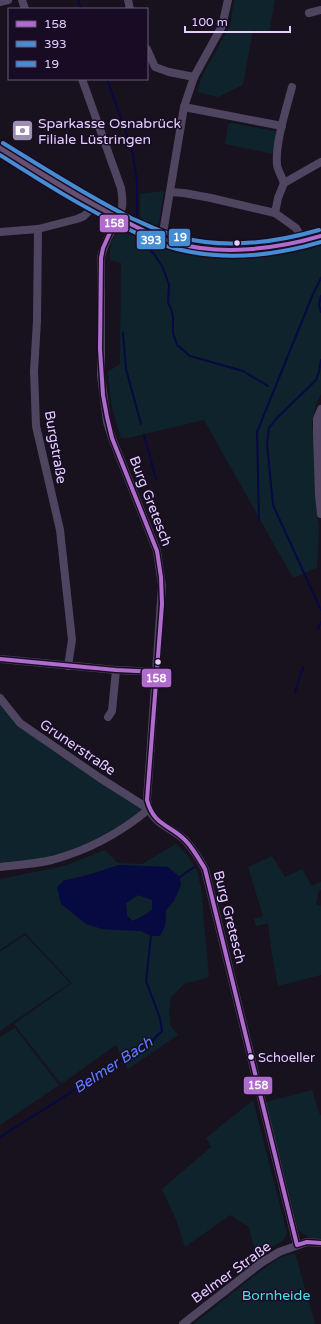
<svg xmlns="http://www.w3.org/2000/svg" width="321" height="1324" font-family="'Varela Round',sans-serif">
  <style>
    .green { fill: #0f232d; fill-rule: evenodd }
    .water { fill: #070941; fill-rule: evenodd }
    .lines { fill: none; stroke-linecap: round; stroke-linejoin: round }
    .stream { stroke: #070941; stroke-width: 2 }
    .minor { stroke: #4f4560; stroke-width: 8 }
    .major { stroke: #664f71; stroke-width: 10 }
    .bus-1-casing { stroke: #180c24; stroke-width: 7 }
    .bus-2-casing { stroke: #180c24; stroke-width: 7 }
    .bus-3-casing { stroke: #180c24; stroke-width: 7 }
    .bus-1 { stroke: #b06ccc; stroke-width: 4 }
    .bus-2 { stroke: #468dd4; stroke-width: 4 }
    .bus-3 { stroke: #468cd3; stroke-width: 4 }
    .bus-dot { fill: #e4cfff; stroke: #180c24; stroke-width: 1.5 }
    .labels { text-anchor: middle; stroke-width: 3; stroke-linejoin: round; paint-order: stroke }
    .bus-label { font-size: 13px; fill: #e4cfff; stroke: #180c24; text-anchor: start }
    .poi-label { font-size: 14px; fill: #e4cfff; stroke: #180c24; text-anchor: start }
    .street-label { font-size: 14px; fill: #e4cfff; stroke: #180c24 }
    .park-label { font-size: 14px; fill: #50dfea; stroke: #180c24 }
    .water-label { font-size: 15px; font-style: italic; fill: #5d80ff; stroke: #180c24 }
    .line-badge { stroke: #180c24; stroke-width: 1.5 }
    .badge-label { font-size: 11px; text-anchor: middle; font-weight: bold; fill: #fff }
  </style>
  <rect width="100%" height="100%" fill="#18121e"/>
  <g class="green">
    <polygon points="234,0 275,0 269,33 253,30 243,85 218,97 197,92 202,76 230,26"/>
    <polygon points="231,123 274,131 276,134 273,154 225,144 228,124"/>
    <polygon points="164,191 159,223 158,225 154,225 142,221 140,215 140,194"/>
    <path d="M 121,231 L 130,233 L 177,253 L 231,256 L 258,255 L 301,250 L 321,245 L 321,394 L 316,404 L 312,424 L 314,442 L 316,500 L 319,532 L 317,568 L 293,578 L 204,420 L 128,438 L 121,438 L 111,404 L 108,372 L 120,364 L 121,263 L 110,260 C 110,247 109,238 121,231 Z"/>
    <polygon points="0,698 20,723 149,809 129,826 63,857 0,867"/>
    <path d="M 176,844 L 188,856 L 197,871 L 201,888 L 209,977 L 184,984 L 171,997 L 169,1013 L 170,1025 L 178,1035 L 128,1069 L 116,1045 L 61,1084 L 14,1024 L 72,983 L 25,933 L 0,950 L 0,879 L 64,866 L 105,850 L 118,863 L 142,864 ZM 119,865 L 141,866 L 174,901 L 166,910 L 165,926 L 151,936 L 141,931 L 102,929 L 63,881 L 88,875 Z"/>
    <polygon points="272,856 285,877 302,869 312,886 321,882 321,890 319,890 316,904 321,906 321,975 278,986 272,954 268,923 256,926 254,919 263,916 248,867"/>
    <polygon points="138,895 152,900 152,910 143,916 132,921 127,915 126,903"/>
    <polygon points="25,935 70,983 0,1031 0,952"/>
    <polygon points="15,1028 59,1085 0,1125 0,1037"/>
    <polygon points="312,1090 320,1115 321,1115 321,1239 309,1238 298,1230 266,1102"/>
    <polygon points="253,1100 287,1233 283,1241 256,1255 249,1227 230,1215 185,1247 177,1222 162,1189 211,1147 206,1138"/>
    <polygon points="295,1253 315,1324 193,1324 258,1273 281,1257"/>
  </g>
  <path class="water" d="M 119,865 L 168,867 L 180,877 L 181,885 L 174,901 L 166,910 L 165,926 L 160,936 L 151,936 L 141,931 L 102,929 L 86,924 L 61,904 L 57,887 L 63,881 L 88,875 ZM 138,895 L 152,900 L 152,910 L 143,916 L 132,921 L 127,915 L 126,903 Z"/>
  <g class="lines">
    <g class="stream">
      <polyline points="78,0 81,9"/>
      <polyline points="107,79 132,149 137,181 137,216"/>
      <polyline points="144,243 154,254 163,268 169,285 168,303 171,309 173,317 173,333 177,345 190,356 243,371 268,386"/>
      <polyline points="321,296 319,305 321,312"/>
      <polyline points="123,333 126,369 141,424"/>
      <polyline points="321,360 319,372 316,380 277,418 269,428 267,444 273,505 321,610"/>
      <polyline points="144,435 156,479"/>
      <polyline points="259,520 257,432 313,294 321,278"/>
      <polyline points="318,629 321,622"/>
      <polyline points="295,692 303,668"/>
      <polyline points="180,877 194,867"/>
      <polyline points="0,1137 151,1042 162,1031 160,1018 146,981 151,936"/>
    </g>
    <g class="minor">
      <polyline points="22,0 25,9"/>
      <polyline points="128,0 130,9"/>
      <polyline points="0,2 8,0"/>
      <polyline points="309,13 321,10"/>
      <polyline points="147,49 155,67 169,72 194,77"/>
      <path d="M 82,79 L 121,188 C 122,194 123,201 122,207 C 117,225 104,239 101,258 L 101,376 L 107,422 L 112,438 L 157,551 L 162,586 L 147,800 C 151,825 169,825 185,840 C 193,849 199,858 205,869 L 297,1245"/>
      <polyline points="184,107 282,126"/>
      <polyline points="284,183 321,162"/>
      <polyline points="170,192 184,193 211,198 275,213 296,228 304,242"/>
      <path d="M 275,213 L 278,198 L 284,183 C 282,177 278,171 277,165 C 275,143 286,110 292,87"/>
      <polyline points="38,229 37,321 34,371 36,426 60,530 72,640 68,666"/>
      <polyline points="0,232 38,229 77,219 84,216 94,206"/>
      <polyline points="162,239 184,107 194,77 222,26 228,0"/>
      <polyline points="321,409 317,419 317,433 319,495 321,514"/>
      <polyline points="0,659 116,670 157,672"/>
      <path d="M 0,698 L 20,723 L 100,778 L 149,809 C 119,834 89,850 52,860 C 35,864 17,865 0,867"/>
      <polyline points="108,717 112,711 116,670"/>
      <polyline points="183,1324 261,1263 279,1252 307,1242 321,1243"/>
    </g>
    <path class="major" d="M 0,148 C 45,176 89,205 137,227 C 150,233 163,239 177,243 C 220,255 279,250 321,236"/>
    <defs>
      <g id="bus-1">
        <path d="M 321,236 C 277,249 221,256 176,243 C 155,237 136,227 117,217 L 103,248 L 101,258 L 100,349 L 103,395 L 107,417 L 112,438 L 157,551 L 161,577 L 162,604 L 147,800 C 154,826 169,824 185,840 C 193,848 199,859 205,869 L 297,1245 L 307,1242 L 321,1243"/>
        <polyline points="0,659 116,670 157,672"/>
      </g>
      <path id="bus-2" d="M 0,155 C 41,181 82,207 126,228 C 142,236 159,245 177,249 C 225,261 274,256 321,242"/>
      <path id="bus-3" d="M 3,143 C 45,169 87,196 131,218 C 147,225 162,233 179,237 C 225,249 274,243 319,230"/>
    </defs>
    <use href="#bus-1" class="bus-1-casing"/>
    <use href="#bus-2" class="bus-2-casing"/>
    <use href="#bus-3" class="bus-3-casing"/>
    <use href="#bus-1" class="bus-1"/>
    <use href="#bus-2" class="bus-2"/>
    <use href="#bus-3" class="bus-3"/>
  </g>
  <defs>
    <symbol id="bank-square" viewBox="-11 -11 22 22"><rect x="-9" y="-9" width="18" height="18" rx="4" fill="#9d8db0" stroke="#180c24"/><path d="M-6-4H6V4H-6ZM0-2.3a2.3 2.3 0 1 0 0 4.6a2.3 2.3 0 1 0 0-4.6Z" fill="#fff"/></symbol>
  </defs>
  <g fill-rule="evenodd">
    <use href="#bank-square" x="10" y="118" width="25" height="25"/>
  </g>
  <g class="bus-dot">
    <circle cx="237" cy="243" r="3.5"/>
    <circle cx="158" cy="662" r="3.5"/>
    <circle cx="251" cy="1057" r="3.5"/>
  </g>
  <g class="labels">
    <g class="bus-label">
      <text x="258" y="1062">Schoeller</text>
    </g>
    <g class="poi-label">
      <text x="38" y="128">Sparkasse Osnabrück<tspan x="38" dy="16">Filiale Lüstringen</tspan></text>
    </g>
    <g class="street-label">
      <text transform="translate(56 447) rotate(80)" y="5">Burgstraße</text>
      <text transform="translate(151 501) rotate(69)" y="5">Burg Gretesch</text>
      <text transform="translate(78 747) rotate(34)" y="5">Grunerstraße</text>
      <text transform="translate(230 917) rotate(76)" y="5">Burg Gretesch</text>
      <text transform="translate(231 1272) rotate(-36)" y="5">Belmer Straße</text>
    </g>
    <g class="park-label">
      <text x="276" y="1300">Bornheide</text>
    </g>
    <g class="water-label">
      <text transform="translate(113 1065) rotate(-33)" y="5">Belmer Bach</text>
    </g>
  </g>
  <g class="line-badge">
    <rect x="99" y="214" width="30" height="19" rx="4" fill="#b06ccc"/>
    <rect x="168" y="228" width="23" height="19" rx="4" fill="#468cd3"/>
    <rect x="136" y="230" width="30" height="20" rx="4" fill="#468dd4"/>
    <rect x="141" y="668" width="31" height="20" rx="4" fill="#b06ccc"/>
    <rect x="243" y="1076" width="30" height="19" rx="4" fill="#b06ccc"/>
  </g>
  <g class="badge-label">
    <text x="114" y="227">158</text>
    <text x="180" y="241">19</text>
    <text x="151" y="244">393</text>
    <text x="156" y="682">158</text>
    <text x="258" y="1089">158</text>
  </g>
  <rect x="8" y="8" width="140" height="72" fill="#180c24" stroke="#6a5a7c"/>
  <rect x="16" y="21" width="20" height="6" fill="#b06ccc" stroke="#6a5a7c"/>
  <text x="44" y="28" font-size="12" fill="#e4cfff">158</text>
  <rect x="16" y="41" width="20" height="6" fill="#468dd4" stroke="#6a5a7c"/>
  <text x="44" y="48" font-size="12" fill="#e4cfff">393</text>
  <rect x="16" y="61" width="20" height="6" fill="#468cd3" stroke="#6a5a7c"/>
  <text x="44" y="68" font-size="12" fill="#e4cfff">19</text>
  <path d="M185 26v6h105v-6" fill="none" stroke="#e4cfff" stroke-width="2"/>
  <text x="191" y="26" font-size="12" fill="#e4cfff" stroke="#180c24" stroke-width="3" paint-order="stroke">100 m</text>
</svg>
